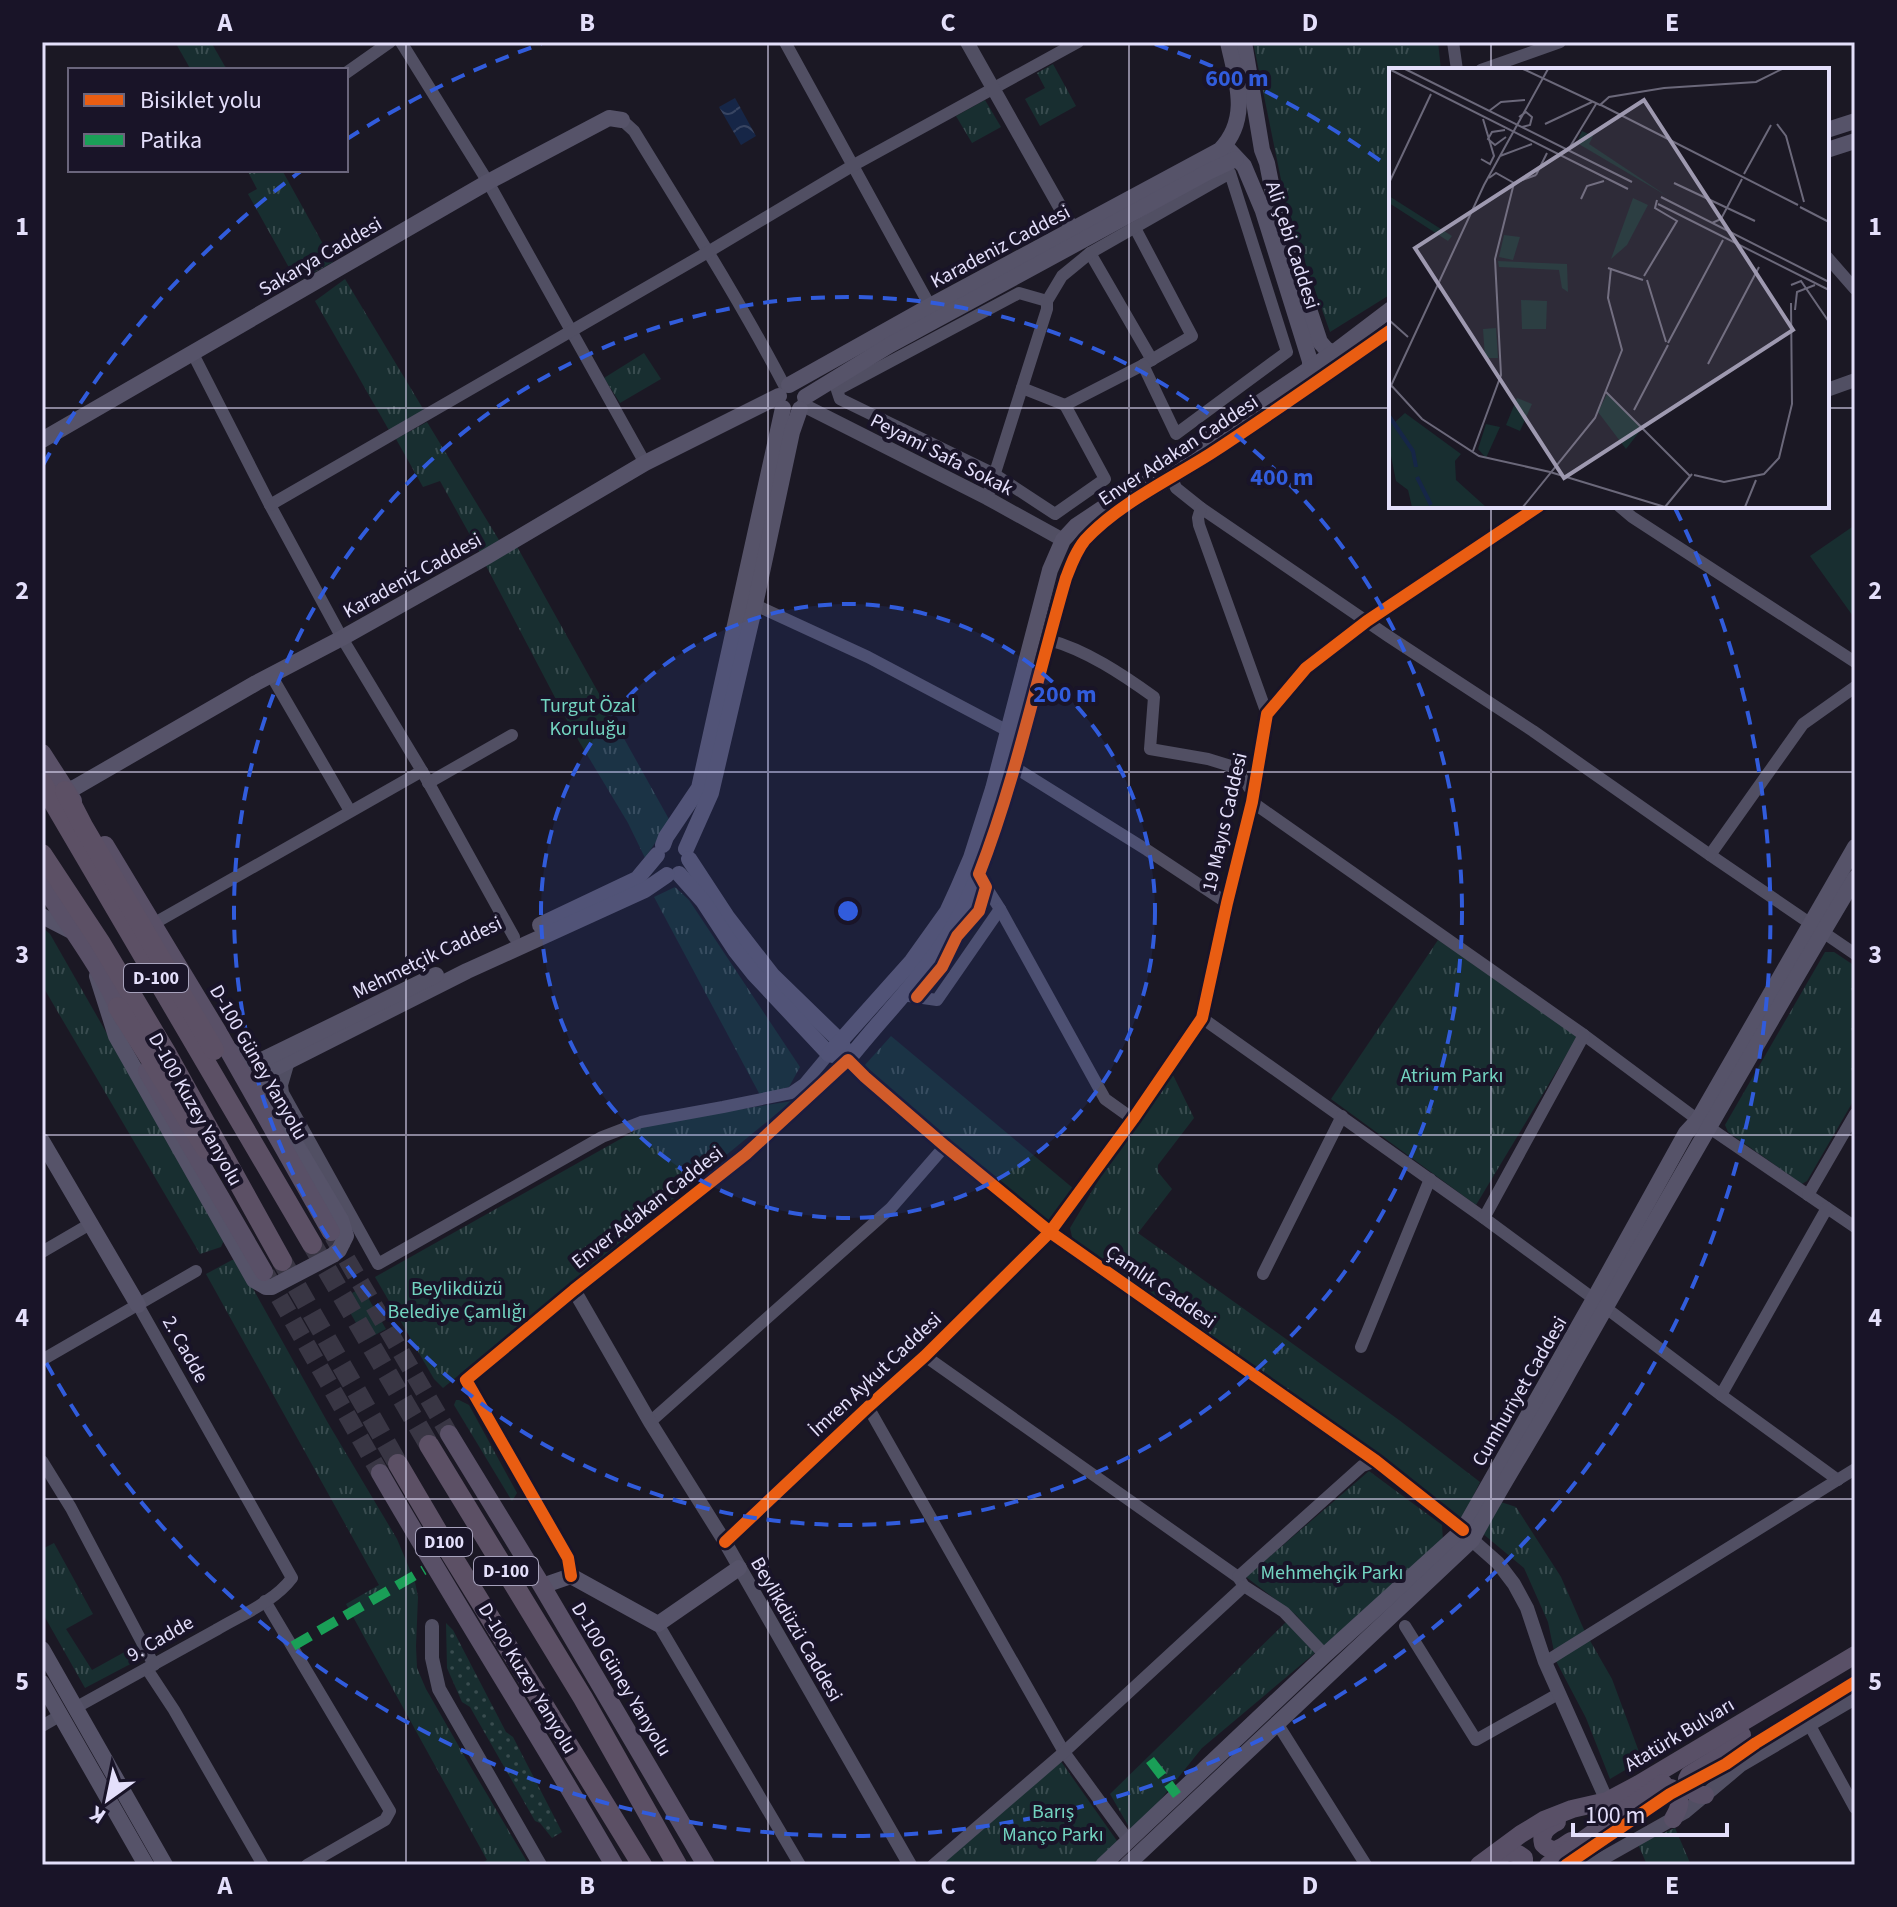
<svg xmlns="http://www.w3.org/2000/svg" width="1897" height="1907" font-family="'Source Sans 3',sans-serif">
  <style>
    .grass { fill: url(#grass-dots) }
    .park { fill: url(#park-tufts) }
    .garden { fill: #182e30 }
    .water { fill: url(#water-waves) }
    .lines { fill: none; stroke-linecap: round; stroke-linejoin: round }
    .primary-tunnel { stroke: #393644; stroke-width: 18; stroke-dasharray: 18 9; stroke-linecap: butt }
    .trunk-tunnel { stroke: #393644; stroke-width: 20; stroke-dasharray: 20 10; stroke-linecap: butt }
    .minor { stroke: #514f63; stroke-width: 12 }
    .tertiary { stroke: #514f63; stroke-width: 14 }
    .secondary { stroke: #565369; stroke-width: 16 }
    .primary { stroke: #595067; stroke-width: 18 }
    .trunk { stroke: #5c5065; stroke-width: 20 }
    .quiet { stroke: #1a9f57; stroke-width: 10; stroke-dasharray: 20 10; stroke-linecap: butt }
    .cycleway-casing { stroke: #191428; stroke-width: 17 }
    .cycleway { stroke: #e95d12; stroke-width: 12 }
    .grid { fill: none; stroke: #e4dffb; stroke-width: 2; stroke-opacity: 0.55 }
    .ring { fill: none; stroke: #315cdc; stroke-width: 4; stroke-dasharray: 14 10 }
    .labels { text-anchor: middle; stroke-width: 8; stroke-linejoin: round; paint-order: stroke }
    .shield { fill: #191428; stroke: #a7a2bc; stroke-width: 2 }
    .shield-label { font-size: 18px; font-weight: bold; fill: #e4dffb }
    .street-label { font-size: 20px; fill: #e4dffb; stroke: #191428 }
    .park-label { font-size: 20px; fill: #73d4c1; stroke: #191428 }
    .inset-river { fill: none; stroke: #162647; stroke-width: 4 }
    .inset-road { fill: none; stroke: #6b687a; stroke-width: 2 }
    .view { fill: #9e99b0; fill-opacity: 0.15; stroke: #9e99b0; stroke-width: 4 }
    .inset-edge { fill: none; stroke: #e4dffb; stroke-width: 4 }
    .centre { fill: #315cdc; stroke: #191428; stroke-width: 4 }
    .ring-label { font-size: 24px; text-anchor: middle; font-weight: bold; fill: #315cdc; stroke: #191428; stroke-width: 8; stroke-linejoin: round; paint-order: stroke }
    .neatline { fill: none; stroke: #e4dffb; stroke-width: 3 }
    .grid-label { font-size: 26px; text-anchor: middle; font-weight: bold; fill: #e4dffb }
  </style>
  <defs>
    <pattern id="grass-dots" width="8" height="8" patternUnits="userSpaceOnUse" patternTransform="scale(2)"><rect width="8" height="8" fill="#182e30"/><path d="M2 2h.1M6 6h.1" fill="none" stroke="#394c4f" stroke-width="1.8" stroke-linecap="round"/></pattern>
    <pattern id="park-tufts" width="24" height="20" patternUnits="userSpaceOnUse" patternTransform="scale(2)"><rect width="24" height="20" fill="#182e30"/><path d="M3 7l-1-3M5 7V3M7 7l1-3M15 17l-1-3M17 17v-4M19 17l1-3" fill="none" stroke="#394c4f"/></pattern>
    <pattern id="water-waves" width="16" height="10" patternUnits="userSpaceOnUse" patternTransform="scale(2)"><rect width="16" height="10" fill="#162647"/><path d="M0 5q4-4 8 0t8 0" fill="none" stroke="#384562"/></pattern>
  </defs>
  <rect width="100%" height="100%" fill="#1b1824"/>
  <polygon class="grass" points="446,1623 453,1630 506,1732 513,1737 562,1832 552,1838 540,1823 535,1821 470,1707 462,1702 447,1668"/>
  <g class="park">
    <polygon points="175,42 211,42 227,70 191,70"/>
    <polygon points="1253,42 1438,42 1441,70 1391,70 1391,294 1330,332 1288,214"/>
    <polygon points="1053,64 1076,106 1040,126 1025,99 1045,88 1037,73"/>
    <polygon points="985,100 1001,127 972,143 956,116"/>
    <polygon points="247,170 282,170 333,262 297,282 248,194 257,189"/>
    <polygon points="345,279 425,412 390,432 315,301"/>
    <polygon points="644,353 661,379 620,403 604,378"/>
    <polygon points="427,422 499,540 480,553 440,481 423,487 396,439"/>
    <polygon points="515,543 670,821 645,858 628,823 571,728 484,562"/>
    <polygon points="675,887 689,900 800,1067 789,1087 760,1095 654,897"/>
    <polygon points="42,927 50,934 217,1226 224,1240 221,1247 200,1254 42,985"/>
    <polygon points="1438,940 1579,1034 1476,1205 1331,1099"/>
    <polygon points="1825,952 1834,952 1855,966 1855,1098 1807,1181 1802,1184 1728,1132 1725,1125"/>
    <polygon points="891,1036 1074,1189 1045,1225 864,1066"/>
    <polygon points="1173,1075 1194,1118 1158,1165 1158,1172 1172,1189 1138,1233 1399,1420 1480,1482 1462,1519 1347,1432 1073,1241 1070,1228 1101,1176"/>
    <polygon points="792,1101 443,1388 434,1379 375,1277 647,1124"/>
    <polygon points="232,1260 237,1260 328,1423 397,1539 415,1582 418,1597 416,1646 417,1668 426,1689 469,1764 529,1865 479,1865 487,1860 346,1604 379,1585 206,1274"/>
    <polygon points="456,1400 459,1400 469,1405 517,1493 512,1501 454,1405"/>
    <polygon points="1369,1471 1442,1525 1443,1541 1326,1649 1296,1615 1246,1577"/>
    <polygon points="1501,1502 1516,1507 1561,1577 1585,1632 1612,1679 1642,1760 1610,1779 1586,1718 1556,1661 1548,1622 1524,1568 1482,1533"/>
    <polygon points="54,1543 93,1614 66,1629 92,1670 139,1644 142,1650 138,1660 85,1688 42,1612 42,1549"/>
    <polygon points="1286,1622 1315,1653 1202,1748 1133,1834 1110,1794"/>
    <polygon points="1060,1760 1122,1848 1103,1865 940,1865"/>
    <polygon points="1675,1828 1691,1865 1647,1865 1638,1844"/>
  </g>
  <g class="garden">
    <polygon points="1855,525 1855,619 1810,556"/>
    <polygon points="362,1287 386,1329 366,1340 342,1299"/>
  </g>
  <polygon class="water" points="735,98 756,136 741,145 719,107"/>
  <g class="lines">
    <g class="primary-tunnel">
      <polyline points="333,1236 449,1434"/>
      <polyline points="266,1274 380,1473"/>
    </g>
    <g class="trunk-tunnel">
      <polyline points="312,1244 429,1445"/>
      <polyline points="282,1261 398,1464"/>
    </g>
    <g class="minor">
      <polyline points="401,42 488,182 645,463"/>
      <polyline points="785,42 930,306"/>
      <polyline points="1453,42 1457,70"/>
      <polyline points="1481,70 1560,42"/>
      <polyline points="346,73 390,42"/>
      <path d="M 622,120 L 634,131 C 686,216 739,299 785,387"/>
      <polyline points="1090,253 1152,360"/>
      <polyline points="1827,257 1855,289"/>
      <polyline points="1047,301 1019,293 837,390 840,399 994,474 1055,514 1105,479 1065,405 1143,365 1192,336 1135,228"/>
      <polyline points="192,352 270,505 342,638 422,771 514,937"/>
      <polyline points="1022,388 1065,405"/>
      <polyline points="1172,478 1176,488 1201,508 1388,636 1533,731 1710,855 1855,954"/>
      <polyline points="987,498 1047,309 1047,301 1062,276 1090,253 1230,173 1287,352 1176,434 1143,365"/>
      <polyline points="270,505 708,252 852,166 1078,42"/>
      <polyline points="1619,506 1632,517 1855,662"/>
      <polyline points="1201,508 1198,518 1199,525 1267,714"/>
      <polyline points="755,605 868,657 1008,731"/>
      <path d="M 1049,640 C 1086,650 1122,674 1154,697 L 1150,749 L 1208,759 L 1234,767 L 1253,793"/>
      <polyline points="271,675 350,811"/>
      <polyline points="1014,767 1147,850 1227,903"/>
      <polyline points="428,783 512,735"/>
      <polyline points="1252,802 1584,1035 1698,1120 1855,1227"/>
      <polyline points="1710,855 1803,724 1855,687"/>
      <polyline points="977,879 986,887 1000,909 1105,1099 1133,1119"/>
      <polyline points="153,924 422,771"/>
      <polyline points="902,995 937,1000 1000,909"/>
      <polyline points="1202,1018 1484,1218 1594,1299"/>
      <polyline points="289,1061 282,1085 283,1093 378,1264 602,1137 641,1122 723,1107 791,1093 804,1084 829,1054"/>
      <polyline points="1808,1195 1855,1114"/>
      <polyline points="1484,1218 1584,1035"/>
      <polyline points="42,1252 90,1224"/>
      <polyline points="1263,1274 1342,1116"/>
      <polyline points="1606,1308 1721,1395 1827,1208"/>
      <polyline points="1361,1347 1430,1179"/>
      <polyline points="925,1356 1238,1577 1244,1586 1284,1612 1325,1655"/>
      <polyline points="42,1360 196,1271"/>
      <polyline points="466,1380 568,1558 571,1576"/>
      <polyline points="1721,1395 1838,1480"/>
      <polyline points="868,1407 1064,1752 1129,1841"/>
      <polyline points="650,1422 891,1208 945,1146"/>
      <polyline points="42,1461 71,1508 154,1665"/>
      <polyline points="725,1542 868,1407 925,1356 1050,1232"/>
      <polyline points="1238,1577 1362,1466 1376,1461"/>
      <polyline points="265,1601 390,1811 385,1820 307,1865"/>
      <polyline points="658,1624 800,1865"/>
      <polyline points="1405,1626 1476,1740 1558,1694"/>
      <polyline points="1545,1662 1855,1469"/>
      <polyline points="147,1669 174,1710 263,1865"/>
      <path d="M 75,1708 C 122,1682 169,1656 216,1630 C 241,1615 274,1602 292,1578 L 138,1305"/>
      <polyline points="1277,1723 1366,1865"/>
      <polyline points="1809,1724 1855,1808"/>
      <polyline points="42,1726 61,1715"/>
      <polyline points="933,1865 1064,1752 1244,1586"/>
    </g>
    <g class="tertiary">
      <polyline points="967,42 1073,230"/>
      <polyline points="1827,390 1855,380"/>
      <polyline points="803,405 987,498 1063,540"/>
      <polyline points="1050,1232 1133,1119 1202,1018 1227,903 1252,802 1267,714 1306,668 1367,621 1539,506"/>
      <polyline points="574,1290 650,1422 725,1542 910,1865"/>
      <polyline points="466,1380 574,1290 746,1154 848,1060 865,1077 945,1146 1050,1232 1376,1461 1463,1530"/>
      <polyline points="1472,1540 1498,1563 1514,1584 1527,1608 1545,1662 1607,1801"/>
      <polyline points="432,1626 432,1658 439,1689 540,1865"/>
      <polyline points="1591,1865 1685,1812 1741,1765 1855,1698"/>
    </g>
    <g class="secondary">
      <polyline points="1244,42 1262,150 1267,163 1277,213 1320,342 1326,349 1333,353"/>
      <polyline points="1827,130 1855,121"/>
      <polyline points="1229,150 1244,166 1263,211 1310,361 1310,368"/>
      <polyline points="1827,150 1855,141"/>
      <path d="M 789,385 L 930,306 L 1220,150 C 1251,118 1236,80 1228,42"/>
      <polyline points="805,397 890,345 1208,172 1236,159"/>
      <polyline points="42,440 488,182 609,118 622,120"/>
      <polyline points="65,791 76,787 256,683 342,638 486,557 645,463 779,396"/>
      <polyline points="663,845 666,837 699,788 783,408"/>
      <polyline points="686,849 711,793 755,605 792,432 800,409"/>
      <polyline points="689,859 727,917 772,975 841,1042 844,1049"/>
      <polyline points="679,874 703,901 735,950 754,974 829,1054 837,1056"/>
      <polyline points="42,916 73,932"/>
      <polyline points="540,925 637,879 657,855"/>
      <path d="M 97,976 L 116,1036 L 254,1280 L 266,1287 L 272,1287 L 333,1255 L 339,1250 L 346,1236 L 341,1220 L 265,1092 C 262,1084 262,1080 267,1072 L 467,971 L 645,890 L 667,875"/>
      <path d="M 234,1052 C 239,1061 243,1065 254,1064 L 436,975"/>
      <polyline points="829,1054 912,961 947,912 958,888 971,858 993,789 1050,570 1063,540 1076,526 1333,353 1391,309"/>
      <path d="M 848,1060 C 882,1017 922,978 951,931 C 976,889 991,843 1005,796 C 1027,724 1044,651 1066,578 C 1071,565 1076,551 1085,540 C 1118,504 1169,480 1210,454 C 1271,414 1331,372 1391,330"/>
      <polyline points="42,1141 138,1305"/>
      <polyline points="542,1586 571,1576 658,1624 739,1568"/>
      <polyline points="42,1649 165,1865"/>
      <polyline points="42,1683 146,1865"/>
      <polyline points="1103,1865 1325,1655 1463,1530 1594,1299 1686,1133 1698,1120 1855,847"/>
      <path d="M 1127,1865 L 1472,1540 C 1502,1483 1538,1429 1569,1372 C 1663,1206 1758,1041 1855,878"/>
    </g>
    <g class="primary">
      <polyline points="42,753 73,801"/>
      <polyline points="105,845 218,1032 331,1232"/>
      <path d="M 42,884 C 69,926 105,973 123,1018"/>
      <polyline points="147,1071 264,1272"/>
      <polyline points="449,1434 542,1586 706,1865"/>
      <path d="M 380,1473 C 456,1605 538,1733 614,1865"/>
      <path d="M 1650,1793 L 1671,1788 C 1684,1798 1680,1807 1673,1819"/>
      <path d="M 1705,1795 C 1694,1796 1689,1789 1687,1779 L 1689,1775 L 1716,1758 L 1742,1735"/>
      <path d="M 1557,1822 C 1547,1827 1540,1833 1543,1844 C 1553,1855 1561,1848 1571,1841"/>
      <path d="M 1494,1859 C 1504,1852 1514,1849 1524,1858 L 1524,1865"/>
      <polyline points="1479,1865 1521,1834 1544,1820 1572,1809 1607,1801 1639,1784 1855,1655"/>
      <polyline points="1548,1865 1663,1783"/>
    </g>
    <g class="trunk">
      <polyline points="42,783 312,1244"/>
      <polyline points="65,791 83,826 214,1050"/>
      <polyline points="42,854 100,942 167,1054 282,1261"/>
      <polyline points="118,1007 206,1149"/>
      <polyline points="429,1445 583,1698 677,1865"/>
      <polyline points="398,1464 449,1551 642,1865"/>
    </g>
    <g class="quiet">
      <polyline points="293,1646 424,1570"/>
      <polyline points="1150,1760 1177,1795"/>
    </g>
    <defs>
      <g id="cycleway">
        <path d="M 917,997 L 942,967 L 957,936 L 979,911 L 986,887 L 979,874 C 1016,779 1037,677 1066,578 C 1071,565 1076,551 1085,540 C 1118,504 1169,480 1210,454 C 1271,414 1331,372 1391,330"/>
        <polyline points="725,1542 868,1407 925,1356 1050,1232 1133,1119 1202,1018 1227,903 1252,802 1267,714 1306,668 1367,621 1539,506"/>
        <polyline points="571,1576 568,1558 466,1380 574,1290 746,1154 848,1060 865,1077 945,1146 1050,1232 1376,1461 1463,1530"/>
        <polyline points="1566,1865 1670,1794 1726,1764 1756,1743 1855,1682"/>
      </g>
    </defs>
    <use href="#cycleway" class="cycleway-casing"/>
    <use href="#cycleway" class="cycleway"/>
  </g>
  <path class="grid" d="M 406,42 L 406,1865M 768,42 L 768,1865M 1129,42 L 1129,1865M 1491,42 L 1491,70M 42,408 L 1391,408M 1827,408 L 1855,408M 1491,506 L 1491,1865M 42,772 L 1855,772M 42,1135 L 1855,1135M 42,1499 L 1855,1499"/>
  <circle cx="848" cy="911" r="307" fill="#315cdc" fill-opacity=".12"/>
  <g class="ring">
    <circle cx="848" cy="911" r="307"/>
    <circle cx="848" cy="911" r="614"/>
    <path d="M43 465A920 920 0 0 1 301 171M347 139A920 920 0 0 1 541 44M1155 44A920 920 0 0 1 1389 167M1675 508A920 920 0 0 1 43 1357"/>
  </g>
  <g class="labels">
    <g class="shield">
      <rect x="124" y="964" width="64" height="28" rx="6"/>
      <rect x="416" y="1528" width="56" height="28" rx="6"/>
      <rect x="474" y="1557" width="64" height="28" rx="6"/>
    </g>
    <g class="shield-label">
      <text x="156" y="984">D-100</text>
      <text x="444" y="1548">D100</text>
      <text x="506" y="1577">D-100</text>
    </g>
    <g class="street-label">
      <text transform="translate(1293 245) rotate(72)" y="7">Ali Çebi Caddesi</text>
      <text transform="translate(1000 246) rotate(-28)" y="7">Karadeniz Caddesi</text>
      <text transform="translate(320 256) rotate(-30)" y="7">Sakarya Caddesi</text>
      <text transform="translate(1178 450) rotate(-33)" y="7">Enver Adakan Caddesi</text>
      <text transform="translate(942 454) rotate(27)" y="7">Peyami Safa Sokak</text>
      <text transform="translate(412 575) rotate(-29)" y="7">Karadeniz Caddesi</text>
      <text transform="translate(1224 822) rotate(-77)" y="7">19 Mayıs Caddesi</text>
      <text transform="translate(427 957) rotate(-26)" y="7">Mehmetçik Caddesi</text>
      <text transform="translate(259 1062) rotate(60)" y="7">D-100 Güney Yanyolu</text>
      <text transform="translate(196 1109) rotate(61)" y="7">D-100 Kuzey Yanyolu</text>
      <text transform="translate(647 1207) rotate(-38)" y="7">Enver Adakan Caddesi</text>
      <text transform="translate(1161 1286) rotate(35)" y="7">Çamlık Caddesi</text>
      <text transform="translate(186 1349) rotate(61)" y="7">2. Cadde</text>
      <text transform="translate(875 1374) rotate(-43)" y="7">İmren Aykut Caddesi</text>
      <text transform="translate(1519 1391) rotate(-60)" y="7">Cumhuriyet Caddesi</text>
      <text transform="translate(797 1629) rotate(60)" y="7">Beylikdüzü Caddesi</text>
      <text transform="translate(160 1638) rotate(-30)" y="7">9. Cadde</text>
      <text transform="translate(528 1678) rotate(59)" y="7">D-100 Kuzey Yanyolu</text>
      <text transform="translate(622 1679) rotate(59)" y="7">D-100 Güney Yanyolu</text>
      <text transform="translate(1679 1734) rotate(-31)" y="7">Atatürk Bulvarı</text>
    </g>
    <g class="park-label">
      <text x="588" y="712">Turgut Özal<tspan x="588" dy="23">Koruluğu</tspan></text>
      <text x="1452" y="1082">Atrium Parkı</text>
      <text x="457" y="1295">Beylikdüzü<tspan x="457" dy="23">Belediye Çamlığı</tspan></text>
      <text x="1332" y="1579">Mehmehçik Parkı</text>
      <text x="1053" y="1818">Barış<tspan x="1053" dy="23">Manço Parkı</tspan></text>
    </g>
  </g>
  <g transform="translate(1389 68)">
    <rect width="440" height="440" fill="#1b1824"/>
    <path d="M 193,63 L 204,68 L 200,76 L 278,128 L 188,75 ZM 0,128 L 63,168 L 59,173 L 0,135 ZM 244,130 L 259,137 L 238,177 L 222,191 ZM 115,167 L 131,169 L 124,192 L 110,189 ZM 109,193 L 178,196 L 179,224 L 173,220 L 170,202 L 110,199 ZM 132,232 L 158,233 L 157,261 L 133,261 ZM 107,260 L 109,290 L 96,290 L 94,261 ZM 218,326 L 254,359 L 237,381 L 209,344 ZM 16,345 L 72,386 L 66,393 L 67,412 L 97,439 L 23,439 L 19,422 L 7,413 L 0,378 L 0,346 L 6,354 ZM 97,356 L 111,359 L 97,390 L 89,381 Z" fill="#182e30"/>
    <path d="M 128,330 L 143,336 L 131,363 L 117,357 Z" fill="#182e30"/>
    <path class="inset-river" d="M 0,348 L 24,383 L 27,399M 28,409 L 42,437"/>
    <path class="inset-road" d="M 0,1 L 239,121M 16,1 L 243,114M 134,1 L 211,37 L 220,29 L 275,20 L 367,14 L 393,1M 212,37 L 409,137M 100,43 L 112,34 L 136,32M 130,49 L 137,44 L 143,49 L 141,57 L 133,59M 156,56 L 203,34M 388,56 L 397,68 L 415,134M 116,62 L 103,64 L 99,71 L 106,77 L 117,69M 179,82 L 207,36M 111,88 L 143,76M 92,91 L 101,96 L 105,88 L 94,51M 355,106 L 382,57M 147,107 L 158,85M 100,110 L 107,105 L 125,115M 0,115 L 42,26M 285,115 L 366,153M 272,129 L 440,214M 192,131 L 198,118 L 215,113M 269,136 L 440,222M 411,139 L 440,154M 323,155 L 332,151 L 353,111M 219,200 L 254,212M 255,208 L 288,153 L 266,140 L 268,132M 258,212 L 277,274M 402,217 L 412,213 L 440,254M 406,242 L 408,224 L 426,217M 0,252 L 19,269M 279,275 L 334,172M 319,296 L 370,199M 1,316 L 33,351 L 90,388 L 161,404 L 276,439M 0,322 L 95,117 L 159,1M 216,323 L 301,408M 245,342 L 279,277M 84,383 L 112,307 L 106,191 L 125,115 L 147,107M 305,407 L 335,414 L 375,406 L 390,390 L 403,336 L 402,235M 134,439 L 206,350 L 233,282 L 219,230 L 222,200M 276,439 L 303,406M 356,439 L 367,412"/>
    <path class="view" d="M 255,32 L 404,262 L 175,410 L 26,180 Z"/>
    <rect width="440" height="440" class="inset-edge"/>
  </g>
  <circle cx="848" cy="911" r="12" class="centre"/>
  <g class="ring-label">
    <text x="1237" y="86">600 m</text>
    <text x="1282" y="485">400 m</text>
    <text x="1065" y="702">200 m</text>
  </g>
  <rect width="1897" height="1907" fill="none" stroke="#191428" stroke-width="88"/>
  <rect x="68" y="68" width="280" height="104" fill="#191428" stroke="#6a657c" stroke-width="2"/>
  <rect x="84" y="94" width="40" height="12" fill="#e95d12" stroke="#6a657c" stroke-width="2"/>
  <text x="140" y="108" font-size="24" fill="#e4dffb">Bisiklet yolu</text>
  <rect x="84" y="134" width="40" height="12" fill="#1a9f57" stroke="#6a657c" stroke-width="2"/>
  <text x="140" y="148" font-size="24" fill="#e4dffb">Patika</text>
  <g transform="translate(108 1799) rotate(213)" stroke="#191428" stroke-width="6" paint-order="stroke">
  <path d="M0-6L14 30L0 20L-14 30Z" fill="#e4dffb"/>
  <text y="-12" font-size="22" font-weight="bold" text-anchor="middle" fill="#e4dffb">K</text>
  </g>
  <path d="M1573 1823v12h154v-12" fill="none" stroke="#e4dffb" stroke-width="4"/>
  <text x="1585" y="1823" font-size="24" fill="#e4dffb" stroke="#191428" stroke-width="6" paint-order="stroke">100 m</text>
  <rect x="44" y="44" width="1809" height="1819" class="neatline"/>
  <g class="grid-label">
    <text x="225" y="31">A</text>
    <text x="587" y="31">B</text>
    <text x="948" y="31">C</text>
    <text x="1310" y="31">D</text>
    <text x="1672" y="31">E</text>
    <text x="22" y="235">1</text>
    <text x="1875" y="235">1</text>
    <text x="22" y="599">2</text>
    <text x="1875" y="599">2</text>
    <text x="22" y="963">3</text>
    <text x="1875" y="963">3</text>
    <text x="22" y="1326">4</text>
    <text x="1875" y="1326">4</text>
    <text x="22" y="1690">5</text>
    <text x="1875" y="1690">5</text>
    <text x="225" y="1894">A</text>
    <text x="587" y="1894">B</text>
    <text x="948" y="1894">C</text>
    <text x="1310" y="1894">D</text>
    <text x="1672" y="1894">E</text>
  </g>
</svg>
